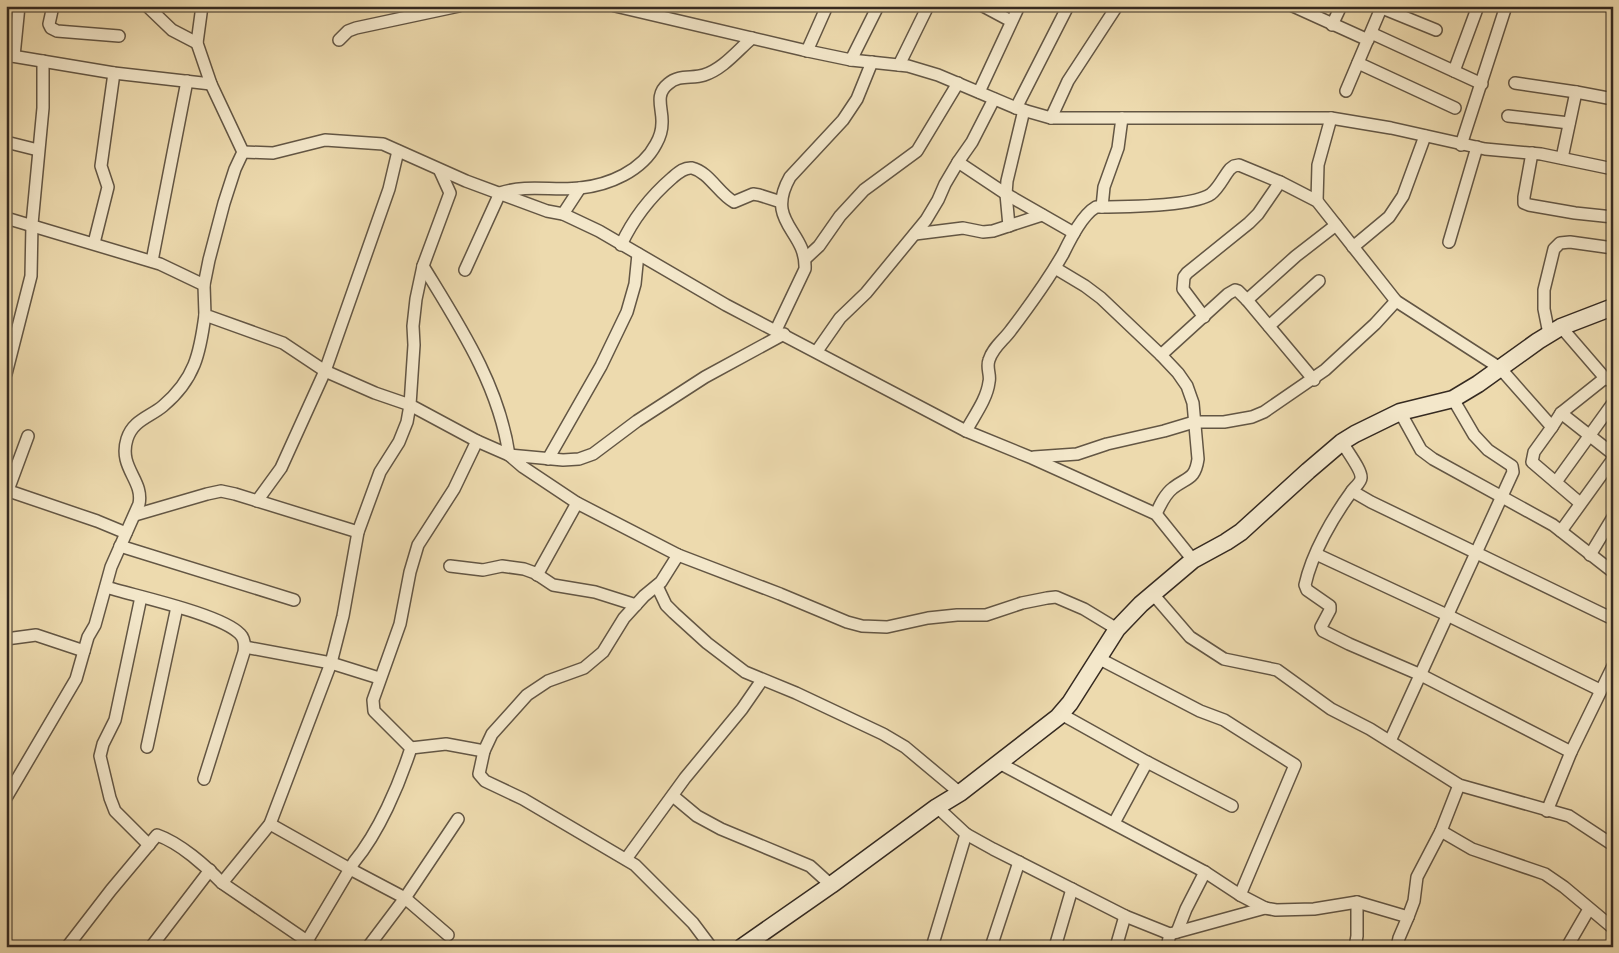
<svg xmlns="http://www.w3.org/2000/svg" width="1619" height="953" font-family="Cardo,serif">
  <style>
    .lines { fill: none; stroke-linecap: round; stroke-linejoin: round }
    .street-casing { stroke: #635644; stroke-width: 14 }
    .secondary-casing { stroke: #352a21; stroke-width: 19 }
    .street { stroke: #f3e7ca; stroke-width: 11 }
    .secondary { stroke: #f3e7ca; stroke-width: 16 }
  </style>
  <rect width="100%" height="100%" fill="#eddaae"/>
  <filter id="stains"><feTurbulence type="fractalNoise" baseFrequency=".004" numOctaves="4"/><feColorMatrix values="0 0 0 0 .2 0 0 0 0 .09 0 0 0 0 .02 0 0 0 .5 -.17"/></filter>
  <radialGradient id="worn" r=".72"><stop offset=".6" stop-color="#630" stop-opacity="0"/><stop offset="1" stop-color="#630" stop-opacity=".3"/></radialGradient>
  <g class="lines">
    <defs>
      <g id="street">
        <polyline points="53,6 49,24 51,28 57,31 119,36"/>
        <polyline points="147,6 172,30 197,43"/>
        <polyline points="202,6 197,43 211,84 243,152 235,169 224,203 209,260 204,285 205,315 283,343 325,371 375,393 410,405 407,422 399,442 380,472 358,532 343,616 331,663 270,824 222,883 307,941 313,947"/>
        <polyline points="615,6 803,50 851,60 908,66 938,75 1016,108 1051,118 1331,118 1391,128 1485,149 1541,154 1613,169"/>
        <polyline points="983,6 1011,21"/>
        <polyline points="1293,6 1368,40"/>
        <polyline points="1382,8 1436,30"/>
        <polyline points="1332,25 1341,6"/>
        <polyline points="1371,33 1482,84"/>
        <polyline points="339,40 348,31 356,28 459,6"/>
        <polyline points="807,51 827,6"/>
        <polyline points="6,55 114,73 211,84"/>
        <polyline points="14,56 19,6"/>
        <polyline points="851,60 878,6"/>
        <polyline points="1358,63 1455,108"/>
        <polyline points="899,65 928,6"/>
        <polyline points="1454,71 1478,6"/>
        <polyline points="1515,83 1576,92 1613,99"/>
        <polyline points="1346,91 1382,6"/>
        <polyline points="979,92 1019,6"/>
        <polyline points="994,99 972,142 958,162 1006,194 1074,233"/>
        <polyline points="1016,108 1068,6"/>
        <polyline points="1508,116 1569,123"/>
        <polyline points="1051,118 1068,81 1117,6"/>
        <polyline points="6,142 38,150"/>
        <polyline points="1461,145 1506,6"/>
        <polyline points="243,152 273,153 325,140 383,144 466,181 547,211 563,214 599,231 726,305 966,431 1032,458 1156,514 1193,560"/>
        <polyline points="1532,153 1524,197 1524,203 1529,205 1575,213 1613,217"/>
        <polyline points="1562,158 1576,92"/>
        <polyline points="440,171 450,193 423,266 416,299 413,326 414,345 410,405 477,441 509,455 563,460 579,459 593,454 637,421 705,377 784,334"/>
        <polyline points="1317,201 1318,165 1331,118"/>
        <polyline points="1102,207 1104,187 1118,148 1122,118"/>
        <polyline points="563,214 580,188"/>
        <polyline points="6,218 160,264 204,285"/>
        <polyline points="1009,226 1006,194 1007,181 1024,110"/>
        <polyline points="915,234 963,228 983,232 993,231 1042,215"/>
        <polyline points="1449,242 1477,147"/>
        <polyline points="94,243 108,187 101,166 114,73"/>
        <path d="M 621,245 C 633,219 650,197 672,178 C 678,173 684,167 692,168 C 709,172 719,194 734,202 L 753,194 L 759,195 L 781,202"/>
        <polyline points="1353,247 1389,217 1403,196 1425,136"/>
        <polyline points="805,259 819,246 840,216 864,190 917,151 958,83"/>
        <polyline points="152,261 187,81"/>
        <path d="M 423,266 C 459,325 499,385 509,455 L 523,467 L 577,503 L 678,555 L 780,594 L 847,622 L 862,626 L 887,627 L 928,618 L 957,615 L 986,615 L 1022,603 L 1047,598 L 1056,597 L 1084,609 L 1117,629"/>
        <path d="M 1055,268 L 1085,286 L 1101,298 L 1161,355 L 1178,373 L 1187,386 L 1193,403 L 1198,459 C 1195,480 1187,477 1173,488 C 1165,494 1160,505 1156,514"/>
        <path d="M 465,270 L 500,193 C 527,184 553,191 580,188 C 609,185 642,171 656,144 C 660,137 662,131 662,123 C 663,109 654,95 668,84 C 679,74 692,79 704,75 C 723,69 737,51 752,38"/>
        <polyline points="1247,300 1296,256 1336,225"/>
        <polyline points="1204,317 1183,289 1184,277 1187,273 1249,223 1258,214 1280,182"/>
        <polyline points="1269,326 1319,281"/>
        <polyline points="1561,327 1605,378 1613,382"/>
        <path d="M 776,330 L 805,269 C 807,230 764,223 790,177 L 843,120 L 857,99 L 872,62"/>
        <polyline points="1549,334 1544,309 1544,290 1554,249 1560,243 1570,242 1613,248"/>
        <polyline points="817,351 840,318 866,293 926,220 938,200 945,184 958,162"/>
        <polyline points="1161,355 1228,294 1235,290 1238,291 1247,300 1314,380"/>
        <polyline points="6,374 31,276 32,224 43,108 43,61"/>
        <polyline points="1400,412 1421,450 1433,459 1553,525 1613,572"/>
        <polyline points="1561,413 1613,454"/>
        <polyline points="1552,427 1534,452 1532,462 1580,503"/>
        <path d="M 966,431 C 974,416 987,399 989,382 C 991,375 986,368 989,360 C 993,347 1004,340 1011,330 C 1030,305 1048,280 1063,254 C 1070,240 1082,215 1096,207 C 1121,207 1192,207 1211,194 C 1219,188 1224,176 1230,169 L 1234,166 L 1239,165 L 1280,182 L 1317,201 L 1396,301 L 1500,368 L 1552,427 L 1561,413 L 1605,378"/>
        <path d="M 1342,442 C 1346,450 1362,470 1361,478 C 1361,482 1355,487 1352,491 L 1371,502 L 1613,619"/>
        <polyline points="1034,457 1077,454 1107,444 1164,431 1194,422 1224,422 1252,417 1264,412 1325,370 1375,324 1396,301"/>
        <polyline points="548,459 601,366 627,312 635,284 638,254"/>
        <polyline points="1556,482 1613,403"/>
        <polyline points="6,490 97,521 126,533"/>
        <polyline points="8,490 28,436"/>
        <path d="M 1352,491 C 1333,517 1312,553 1305,585 L 1307,590 L 1330,606 L 1330,610 L 1321,627 L 1323,631 L 1349,644 L 1421,675 L 1571,752"/>
        <polyline points="257,501 281,468 325,371 389,189 398,151"/>
        <polyline points="135,515 207,494 221,491 235,494 358,532"/>
        <polyline points="1561,531 1613,459"/>
        <polyline points="120,546 294,600"/>
        <polyline points="1316,554 1447,615 1600,690"/>
        <polyline points="1590,555 1613,517"/>
        <polyline points="450,566 483,570 502,566 524,569 535,573 553,585 595,592 636,605"/>
        <polyline points="537,575 577,503"/>
        <polyline points="657,586 666,605 674,613 707,643 745,672 796,693 883,734 905,747 960,793"/>
        <path d="M 106,587 C 135,596 221,614 240,634 C 245,639 245,645 244,652 L 204,779"/>
        <polyline points="1152,593 1190,637 1224,659 1277,670 1331,709 1370,729 1459,785 1569,816 1613,845"/>
        <polyline points="141,597 115,720 103,744 100,756 110,798 115,811 149,845"/>
        <path d="M 6,639 L 36,635 L 84,651 L 88,637 L 95,625 L 111,567 L 139,504 C 144,480 118,468 127,439 C 133,420 150,417 163,406 C 195,379 200,353 205,315"/>
        <polyline points="245,647 331,663 379,678"/>
        <polyline points="1098,658 1200,711 1224,720 1295,765 1240,895"/>
        <polyline points="1061,714 1147,762 1232,806"/>
        <polyline points="1390,741 1513,472 1512,466 1488,450 1474,435 1453,399"/>
        <polyline points="147,747 177,607"/>
        <polyline points="411,748 446,744 484,751 492,734 527,695 548,681 584,668 603,652 624,618 644,596 661,582 678,555"/>
        <polyline points="484,751 479,774 485,781 523,799 635,865 693,923 711,947"/>
        <polyline points="999,763 1205,872 1240,895 1265,908"/>
        <polyline points="673,796 697,816 721,829 810,866 831,885"/>
        <polyline points="6,798 76,679 84,651"/>
        <polyline points="937,807 966,834 993,849 1125,916 1170,934 1265,908 1276,910 1314,909 1357,902 1408,917 1399,938 1397,947"/>
        <polyline points="1547,811 1571,752 1613,666"/>
        <polyline points="1114,823 1147,762"/>
        <polyline points="270,824 350,869 405,898 448,935"/>
        <polyline points="1441,831 1472,849 1545,874 1564,887 1613,928"/>
        <polyline points="626,859 685,778 742,709 762,680"/>
        <polyline points="1408,917 1414,901 1417,877 1441,831 1459,785"/>
        <polyline points="1177,932 1186,909 1205,872"/>
        <path d="M 307,941 L 354,862 C 379,832 399,785 411,748 L 374,711 L 373,700 L 400,624 L 410,572 L 418,545 L 454,489 L 477,441"/>
        <path d="M 67,947 L 111,890 L 157,835 C 180,843 206,866 222,883"/>
        <polyline points="151,947 210,870"/>
        <polyline points="368,947 405,898 458,819"/>
        <polyline points="932,947 966,834"/>
        <polyline points="991,947 1019,862"/>
        <polyline points="1055,947 1072,889"/>
        <polyline points="1116,947 1125,916"/>
        <polyline points="1167,947 1170,934"/>
        <polyline points="1355,947 1357,936 1357,902"/>
        <polyline points="1567,947 1589,909"/>
      </g>
      <polyline id="secondary" points="742,947 831,885 937,807 960,793 1058,717 1070,703 1117,629 1141,604 1193,560 1226,542 1241,532 1308,471 1342,442 1355,434 1400,412 1453,399 1478,384 1538,341 1561,327 1613,307"/>
    </defs>
    <use href="#street" class="street-casing"/>
    <use href="#secondary" class="secondary-casing"/>
    <use href="#street" class="street"/>
    <use href="#secondary" class="secondary"/>
  </g>
  <rect width="1619" height="953" fill="none" stroke="#eddaae" stroke-width="25"/>
  <rect x="8" y="8" width="1604" height="938" fill="none" stroke="#352a21" stroke-width="2.5"/>
  <rect x="12" y="12" width="1594" height="928" fill="none" stroke="#352a21"/>
  <rect width="100%" height="100%" filter="url(#stains)"/>
  <rect width="100%" height="100%" fill="url(#worn)"/>
</svg>
